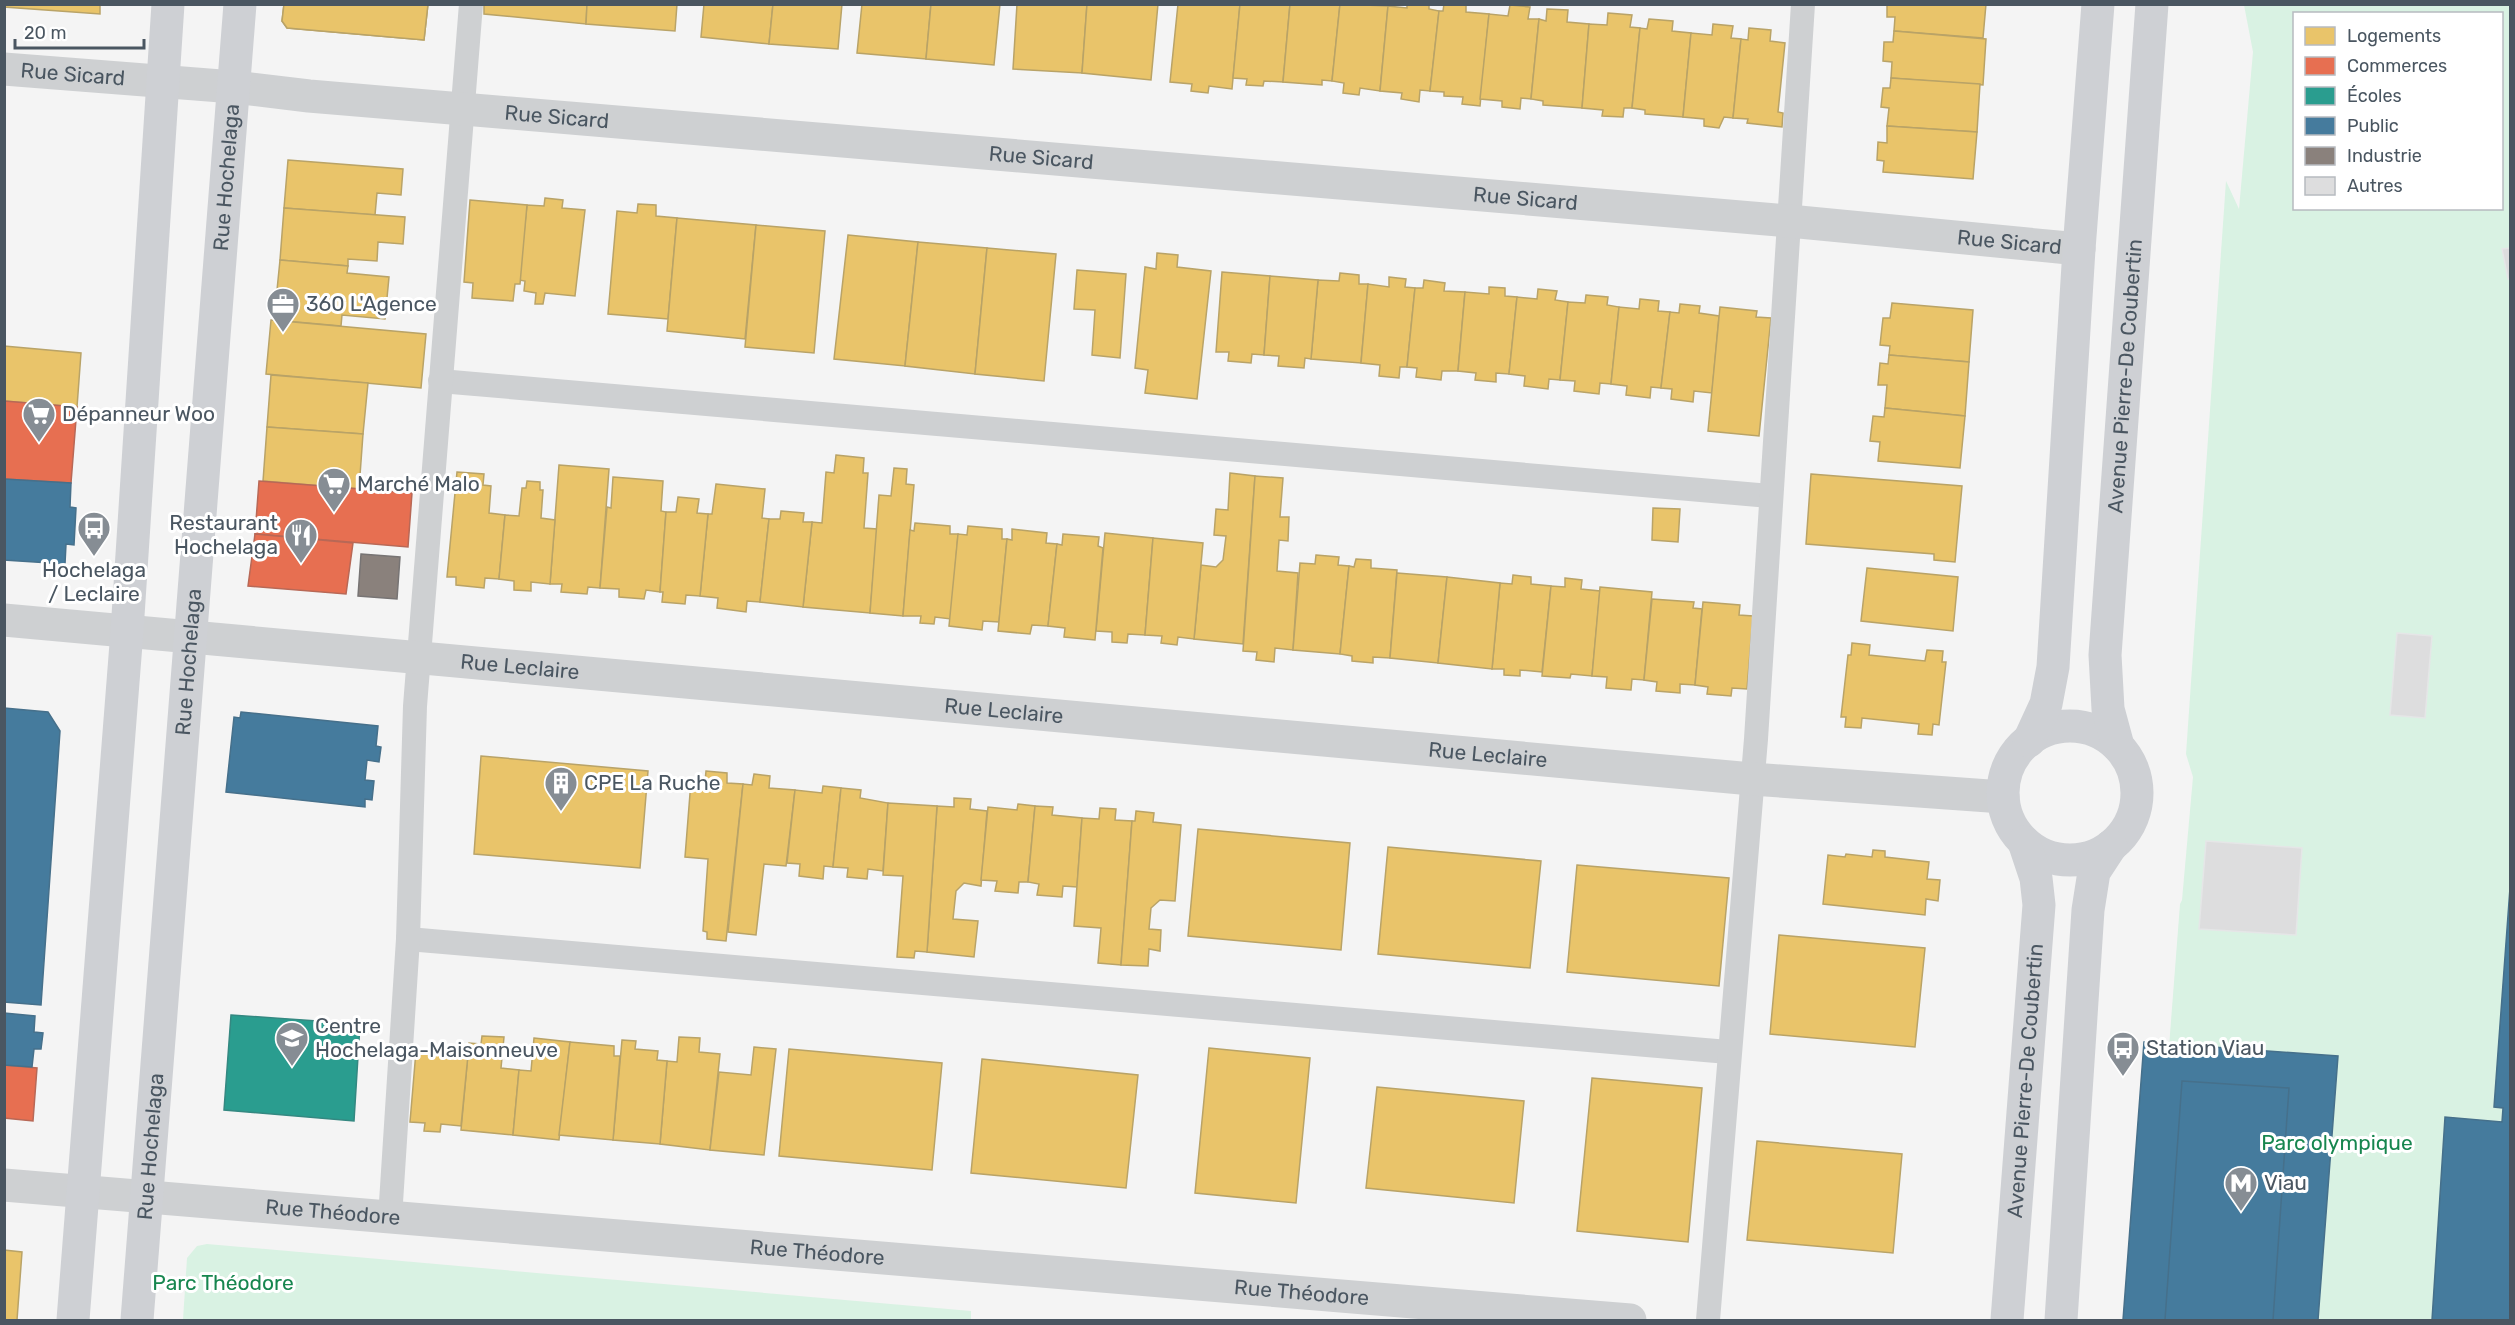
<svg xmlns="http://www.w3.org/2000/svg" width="2515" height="1325" font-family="Rubik,sans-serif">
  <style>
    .green { fill: #d9f2e3; fill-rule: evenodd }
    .homes { fill: #e9c46a; stroke: #b9a367; stroke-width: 1.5 }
    .shops { fill: #e76f51; stroke: #b86856; stroke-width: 1.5 }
    .schools { fill: #2a9d8f; stroke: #348881; stroke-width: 1.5 }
    .public { fill: #457b9d; stroke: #46708b; stroke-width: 1.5 }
    .industry { fill: #8a817c; stroke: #777474; stroke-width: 1.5 }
    .building { fill: #ddddde; stroke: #e5e6e7; stroke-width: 1.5 }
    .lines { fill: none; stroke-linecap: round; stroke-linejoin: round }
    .lane { stroke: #ced0d2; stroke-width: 24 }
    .street { stroke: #ced0d2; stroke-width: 33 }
    .secondary { stroke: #ced0d4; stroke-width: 33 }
    .labels { text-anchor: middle; stroke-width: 6; stroke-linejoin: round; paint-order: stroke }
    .street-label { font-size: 21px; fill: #4a5661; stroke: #fff }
    .poi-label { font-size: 21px; fill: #4a5661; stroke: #fff; text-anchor: start }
    .park-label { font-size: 21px; fill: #17864f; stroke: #fff }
  </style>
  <rect width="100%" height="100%" fill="#f4f4f4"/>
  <g class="green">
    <path d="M 2244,5 L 2510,5 L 2510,1320 L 2148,1320 L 2180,904 L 2182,900 L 2193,777 L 2186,754 L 2226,181 L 2239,209 L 2253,52 ZM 2294,14 L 2502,14 L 2502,208 L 2294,208 Z"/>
    <polygon points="207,1244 971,1311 971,1320 183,1320 187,1258 197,1246"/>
  </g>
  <g class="homes">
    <polygon points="4,4 100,4 100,14 4,7"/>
    <polygon points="284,4 428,4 424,40 287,28 282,21"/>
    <polygon points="284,4 428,4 424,40 287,28 282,21"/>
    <polygon points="484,4 587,4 586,24 484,14"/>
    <polygon points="587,4 677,4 675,31 586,24"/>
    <polygon points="704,4 773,4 769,44 701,37"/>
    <polygon points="773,4 842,4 838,49 769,44"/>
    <polygon points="862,4 931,4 926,59 857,53"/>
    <polygon points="931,4 1000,4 994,65 926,59"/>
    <polygon points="1017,4 1087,4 1082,73 1013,69"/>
    <polygon points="1087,4 1158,4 1151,80 1082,73"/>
    <polygon points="1178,4 1240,4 1232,89 1209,86 1208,93 1191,91 1192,84 1170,82"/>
    <polygon points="1240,4 1290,4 1283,82 1264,81 1263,86 1246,85 1247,79 1233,78"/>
    <polygon points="1290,4 1340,4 1332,81 1322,80 1322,85 1283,82"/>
    <polygon points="1340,4 1388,6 1380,91 1360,88 1359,95 1343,93 1344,83 1332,81"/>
    <polygon points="1407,4 1429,4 1429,9 1439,11 1430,91 1420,90 1419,102 1401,99 1402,93 1380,91 1388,6 1407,8"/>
    <polygon points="1444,4 1466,4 1466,12 1489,14 1480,106 1462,104 1463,97 1444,96 1444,92 1430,91 1439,11 1443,11"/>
    <polygon points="1887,4 1986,4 1983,38 1894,31 1895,17 1887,17"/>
    <polygon points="1510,5 1530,7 1528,19 1539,19 1531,99 1521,98 1520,109 1502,107 1502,101 1480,99 1489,14 1508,16"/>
    <polygon points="1547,9 1568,10 1567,22 1589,24 1582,108 1543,105 1543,101 1531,99 1539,19 1546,21"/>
    <polygon points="1608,13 1632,15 1630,27 1640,28 1632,108 1624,108 1623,117 1602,116 1603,110 1582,108 1589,24 1607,25"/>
    <polygon points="1649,19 1673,21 1672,31 1691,33 1683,117 1645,114 1645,110 1632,108 1640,28 1647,29"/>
    <polygon points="1713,24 1733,26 1731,38 1741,39 1733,118 1724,117 1719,128 1704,126 1704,119 1683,117 1691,33 1712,35"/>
    <polygon points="1749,28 1771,30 1770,41 1785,43 1778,112 1783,113 1782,127 1747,123 1748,119 1733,118 1741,39 1748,40"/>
    <polygon points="1894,31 1986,39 1983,85 1891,78 1892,62 1883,61 1884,42 1893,42"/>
    <polygon points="1891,78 1980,84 1977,132 1887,126 1889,108 1881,107 1883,88 1890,88"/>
    <polygon points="1887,126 1977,132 1973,179 1883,172 1884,161 1877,160 1878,142 1887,143"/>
    <polygon points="288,160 403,169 401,195 377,193 375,215 284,208"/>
    <polygon points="545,198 563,200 562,208 585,210 575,296 545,293 543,304 535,304 536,293 524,291 525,281 519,280 527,205 544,206"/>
    <polygon points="470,200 527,205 520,284 515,284 513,301 472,298 473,283 464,282"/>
    <polygon points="638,204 656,205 656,216 677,218 668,319 608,314 617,211 637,213"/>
    <polygon points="284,208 405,217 403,244 378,242 377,261 348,259 348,266 280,260"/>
    <polygon points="677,218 756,225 745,339 667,331"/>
    <polygon points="756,225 825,231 814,353 745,347"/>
    <polygon points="848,235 918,242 905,366 834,359"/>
    <polygon points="918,242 987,248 975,374 905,366"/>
    <polygon points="987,248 1056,254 1044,381 975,374"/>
    <polygon points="1157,253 1178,255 1177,267 1211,271 1197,399 1145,393 1148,370 1135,368 1145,267 1156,269"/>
    <polygon points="280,260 348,266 347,273 389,277 385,319 342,315 341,326 274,320"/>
    <polygon points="1077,270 1126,274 1120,358 1092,355 1095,310 1074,309"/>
    <polygon points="1222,272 1270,276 1264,355 1252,354 1251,363 1228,361 1229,352 1216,352"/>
    <polygon points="1340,273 1359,275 1359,284 1368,284 1361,363 1311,359 1318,280 1339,281"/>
    <polygon points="1270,276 1318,280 1311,359 1305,358 1304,368 1278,366 1279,356 1264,355"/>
    <polygon points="1389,277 1406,279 1405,287 1415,288 1407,367 1400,367 1399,378 1379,376 1380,365 1361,363 1368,284 1389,287"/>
    <polygon points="1424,280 1445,283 1444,291 1465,292 1458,371 1442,371 1441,380 1416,377 1417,368 1407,367 1415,288 1423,288"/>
    <polygon points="1489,287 1505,288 1505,296 1517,297 1509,374 1496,373 1496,382 1475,380 1476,373 1458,371 1465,292 1489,294"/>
    <polygon points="1538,289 1557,291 1555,300 1568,302 1560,380 1549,379 1548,389 1524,386 1525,376 1509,374 1517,297 1537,299"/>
    <polygon points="1586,295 1608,297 1607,305 1619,307 1611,384 1600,383 1599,394 1574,391 1575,381 1560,380 1568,302 1585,303"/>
    <polygon points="1640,299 1659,301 1658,311 1670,312 1661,388 1651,387 1650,398 1626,395 1627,386 1611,384 1619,307 1639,309"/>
    <polygon points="1892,303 1973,310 1969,362 1889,355 1890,346 1880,345 1883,318 1890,318"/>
    <polygon points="1680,304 1700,306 1699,313 1719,316 1712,393 1694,391 1693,402 1671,399 1672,389 1661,388 1670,312 1679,313"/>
    <polygon points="1720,307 1757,311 1756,317 1771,318 1759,436 1708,431"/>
    <polygon points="271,320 426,334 421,388 266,374"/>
    <polygon points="4,346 81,353 77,407 4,401"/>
    <polygon points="1889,355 1969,362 1965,416 1885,408 1887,385 1878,385 1880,363 1888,364"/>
    <polygon points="271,375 368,383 363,434 267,427"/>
    <polygon points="1885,408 1965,416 1960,468 1878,461 1880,442 1870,441 1873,416 1884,417"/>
    <polygon points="267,427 363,434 359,489 263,481"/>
    <polygon points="836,455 864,458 863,473 868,473 864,528 877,529 870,613 803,607 812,522 822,523 826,472 834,473"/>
    <polygon points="559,465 609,469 600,588 588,587 587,594 561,592 562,584 550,584"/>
    <polygon points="894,468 907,469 906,484 914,485 903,616 870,613 879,495 891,496"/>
    <polygon points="457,472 484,474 483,485 491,486 489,513 505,515 499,579 485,578 484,588 456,585 456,577 447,577"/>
    <polygon points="1230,473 1255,476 1243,644 1194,639 1201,565 1216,567 1223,560 1226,536 1214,535 1216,509 1228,510"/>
    <polygon points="1811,474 1962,486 1955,562 1934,560 1934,554 1806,544"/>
    <polygon points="1255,476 1283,478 1280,517 1289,517 1288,541 1279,540 1277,571 1298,573 1293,650 1275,648 1274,662 1256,660 1257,652 1243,651"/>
    <polygon points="613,477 663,481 661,511 666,512 660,592 646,590 644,599 619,597 619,589 600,588 607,507 611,508"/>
    <polygon points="527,481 540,482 540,490 543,490 541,518 555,520 550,584 531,582 531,591 514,590 514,581 499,579 505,515 519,516 522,488 526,488"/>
    <polygon points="716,484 765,489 762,518 769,519 760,602 747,601 746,612 717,608 718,598 700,596 708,514 712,514"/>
    <polygon points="678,497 699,499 697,513 708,514 700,596 686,595 685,604 662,602 663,592 660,592 666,512 676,512"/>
    <polygon points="1653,508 1680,509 1678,542 1652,540"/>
    <polygon points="781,511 804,513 803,522 812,522 803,607 760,602 769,519 780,519"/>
    <polygon points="915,523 950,526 950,534 958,534 951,619 935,617 934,624 920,623 921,616 903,616 910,530 914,531"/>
    <polygon points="968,526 1002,529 1002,539 1007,539 999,622 983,621 982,630 949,626 958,534 967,535"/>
    <polygon points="1012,529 1047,533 1046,543 1057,544 1048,626 1032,625 1030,634 998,631 1007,539 1012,540"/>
    <polygon points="1105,533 1153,538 1145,635 1128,634 1127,643 1112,642 1112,632 1096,631"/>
    <polygon points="1063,534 1099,537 1098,546 1103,548 1095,640 1064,637 1065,628 1048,626 1057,544 1062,545"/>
    <polygon points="1153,538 1203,543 1194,639 1178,637 1177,645 1161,643 1162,636 1145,635"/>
    <polygon points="1316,555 1339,557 1338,565 1349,566 1340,654 1293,650 1300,563 1315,564"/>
    <polygon points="1356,559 1371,560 1371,568 1397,570 1390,658 1373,657 1373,663 1352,661 1352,656 1340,654 1349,566 1354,567"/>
    <polygon points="1867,568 1958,577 1953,631 1861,621"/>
    <polygon points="1397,573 1447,577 1438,663 1390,658"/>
    <polygon points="1513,575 1531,577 1531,584 1551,586 1542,672 1520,670 1520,676 1504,675 1504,669 1492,669 1500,583 1512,584"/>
    <polygon points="1447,577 1500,583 1492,669 1438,663"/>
    <polygon points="1565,578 1582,580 1581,589 1600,591 1592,676 1571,674 1570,678 1542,676 1551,586 1565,587"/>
    <polygon points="1600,587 1652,592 1644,680 1632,679 1631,690 1606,688 1607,677 1592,676"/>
    <polygon points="1652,599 1694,602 1693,608 1702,609 1695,685 1680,684 1680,693 1656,691 1657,682 1644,680"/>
    <polygon points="1703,602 1740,605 1739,615 1753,616 1747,689 1732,688 1731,696 1707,694 1708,687 1695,685"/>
    <polygon points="1852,643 1870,645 1869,655 1925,661 1927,650 1943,651 1942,662 1946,662 1939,725 1933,724 1932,735 1918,734 1919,724 1862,718 1861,728 1845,727 1846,717 1841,717 1848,655 1851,655"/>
    <polygon points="481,756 648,771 640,868 474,854"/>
    <polygon points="706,771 727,773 727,783 743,784 726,941 707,939 707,932 703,931 708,859 685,857 691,781 705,782"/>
    <polygon points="754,774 770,776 769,788 795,790 786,866 764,864 756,935 728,932 743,784 752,785"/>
    <polygon points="823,786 841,788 833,867 824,866 823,879 799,876 800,864 787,863 795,790 822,793"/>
    <polygon points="841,788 861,790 860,798 888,803 883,871 868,869 867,879 847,877 848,868 833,867"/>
    <polygon points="954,798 971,799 970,809 987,811 981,886 964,883 956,891 953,919 978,921 974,957 927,952 937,806 954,807"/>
    <polygon points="888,803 937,806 927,952 915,951 914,958 897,957 903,876 883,875"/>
    <polygon points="1018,804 1035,806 1028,882 1019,882 1018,893 995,891 997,881 981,880 988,807 1017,810"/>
    <polygon points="1035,806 1053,807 1052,815 1082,818 1077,887 1063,886 1062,897 1037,895 1039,884 1028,882"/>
    <polygon points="1100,808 1116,809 1115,820 1132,821 1121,965 1098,963 1101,928 1074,926 1082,818 1099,819"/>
    <polygon points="1136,811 1154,813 1153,822 1181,825 1175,901 1160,900 1151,908 1149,929 1161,930 1160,951 1149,949 1148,966 1121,965 1132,821 1135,821"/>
    <polygon points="1198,829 1350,843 1341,950 1188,936"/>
    <polygon points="1388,847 1541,861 1530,968 1378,954"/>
    <polygon points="1873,850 1885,851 1885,857 1929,862 1927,879 1940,880 1938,901 1926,899 1925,915 1823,904 1828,855 1845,857 1846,854 1872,857"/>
    <polygon points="1577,865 1729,878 1719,986 1567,972"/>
    <polygon points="1779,935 1925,948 1915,1047 1770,1034"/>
    <polygon points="482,1036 504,1037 501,1068 519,1070 513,1135 461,1130 469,1043 481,1044"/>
    <polygon points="679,1037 700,1038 699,1052 720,1054 710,1150 660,1144 667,1061 677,1062"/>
    <polygon points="534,1038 570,1042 559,1140 513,1135 519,1070 531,1071"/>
    <polygon points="622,1040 636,1041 635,1049 658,1051 657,1060 667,1061 660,1144 613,1140"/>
    <polygon points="570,1042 614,1046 614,1056 620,1056 613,1140 559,1135"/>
    <polygon points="754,1047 776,1049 764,1155 710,1150 719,1072 751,1075"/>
    <polygon points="1209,1048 1310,1058 1296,1203 1195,1193"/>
    <polygon points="789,1049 942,1063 932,1170 779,1156"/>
    <polygon points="416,1051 468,1055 461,1126 441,1124 440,1132 424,1131 425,1123 410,1122"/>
    <polygon points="982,1059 1138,1075 1126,1188 971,1173"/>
    <polygon points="1592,1078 1702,1088 1688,1242 1577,1231"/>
    <polygon points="1377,1087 1524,1101 1514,1203 1366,1188"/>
    <polygon points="1757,1141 1902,1154 1893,1253 1747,1240"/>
    <polygon points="4,1250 22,1252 17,1320 4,1320"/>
  </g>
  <g class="shops">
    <polygon points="4,401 77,407 71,483 4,479"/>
    <polygon points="259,481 412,493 408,547 255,534"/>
    <polygon points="255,534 353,543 346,594 248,586"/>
    <polygon points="4,1065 37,1068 33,1121 4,1118"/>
  </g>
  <polygon class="schools" points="231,1015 360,1024 354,1121 224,1110"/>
  <g class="public">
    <polygon points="4,479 71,483 70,507 76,508 74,545 66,544 65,564 4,560"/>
    <polygon points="4,708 48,712 60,731 41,1005 4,1002"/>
    <polygon points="241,712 378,726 376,746 381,747 379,762 367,760 365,780 374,781 372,800 365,799 365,807 226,792 234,717 240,718"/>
    <polygon points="2510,888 2510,1320 2432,1320 2445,1117 2502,1122 2503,1108 2494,1107"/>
    <polygon points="4,1013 35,1016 34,1032 43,1033 41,1049 34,1049 32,1067 4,1065"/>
    <polygon points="2144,1042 2338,1056 2318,1320 2123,1320"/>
    <polygon points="2182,1081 2289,1088 2273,1320 2165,1320"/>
  </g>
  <polygon class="industry" points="361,554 400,557 397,599 358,596"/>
  <g class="building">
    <polygon points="2510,248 2510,279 2508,279 2502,249"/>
    <polygon points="2397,633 2432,636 2425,718 2390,715"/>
    <polygon points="2206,841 2302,848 2296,935 2199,929"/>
  </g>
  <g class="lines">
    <g class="lane">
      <polyline points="440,381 1770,496"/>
      <polyline points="408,939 1728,1052"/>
      <polyline points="390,1218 408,939 415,706 471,4"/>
      <polyline points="1708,1320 1756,739 1803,4"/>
    </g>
    <g class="street">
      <path id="s1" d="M 4,69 L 234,87 L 309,96 L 1789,221 L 2079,249"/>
      <path id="s2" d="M 4,620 L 1752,779 L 2003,797"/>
      <path id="s3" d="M 4,1185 L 1630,1320"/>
    </g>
    <g class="secondary">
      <circle cx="2070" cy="793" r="67"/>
      <polyline points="2029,741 2046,704 2053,667 2079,249 2098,4"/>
      <path id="s4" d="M 2118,746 L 2108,709 L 2105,655 L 2152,4"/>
      <polyline points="73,1320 127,631 168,4"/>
      <path id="s5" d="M 137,1320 L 240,4"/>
      <path id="s6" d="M 2007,1320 L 2039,905 L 2036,878 L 2024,842"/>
      <polyline points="2061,1320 2088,910 2094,872 2111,846"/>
    </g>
  </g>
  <defs>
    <symbol id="office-pin" viewBox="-11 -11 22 30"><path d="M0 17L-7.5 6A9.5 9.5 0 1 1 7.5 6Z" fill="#868d94" stroke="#fff"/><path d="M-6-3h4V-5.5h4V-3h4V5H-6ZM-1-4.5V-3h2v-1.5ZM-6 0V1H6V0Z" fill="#fff"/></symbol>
    <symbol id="supermarket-pin" viewBox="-11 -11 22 30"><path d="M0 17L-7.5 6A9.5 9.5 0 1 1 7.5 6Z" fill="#868d94" stroke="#fff"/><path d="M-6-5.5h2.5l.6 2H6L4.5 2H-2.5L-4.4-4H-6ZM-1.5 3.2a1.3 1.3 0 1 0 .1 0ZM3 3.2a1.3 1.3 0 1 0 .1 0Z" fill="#fff"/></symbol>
    <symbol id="bus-pin" viewBox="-11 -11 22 30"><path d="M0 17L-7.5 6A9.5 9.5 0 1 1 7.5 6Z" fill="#868d94" stroke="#fff"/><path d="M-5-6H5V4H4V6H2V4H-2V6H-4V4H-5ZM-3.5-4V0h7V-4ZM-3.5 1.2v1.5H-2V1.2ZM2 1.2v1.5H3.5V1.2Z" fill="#fff"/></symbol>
    <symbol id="restaurant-pin" viewBox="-11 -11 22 30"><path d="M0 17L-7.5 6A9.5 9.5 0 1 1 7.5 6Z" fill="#868d94" stroke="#fff"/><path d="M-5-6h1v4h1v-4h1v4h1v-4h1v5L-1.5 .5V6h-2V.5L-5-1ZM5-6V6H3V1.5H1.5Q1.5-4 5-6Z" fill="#fff"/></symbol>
    <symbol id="building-pin" viewBox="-11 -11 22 30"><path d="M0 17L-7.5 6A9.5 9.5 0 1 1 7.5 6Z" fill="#868d94" stroke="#fff"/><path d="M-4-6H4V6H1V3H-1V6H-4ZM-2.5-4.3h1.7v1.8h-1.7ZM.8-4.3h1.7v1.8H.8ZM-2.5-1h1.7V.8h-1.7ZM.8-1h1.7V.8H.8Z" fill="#fff"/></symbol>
    <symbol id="school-pin" viewBox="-11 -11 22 30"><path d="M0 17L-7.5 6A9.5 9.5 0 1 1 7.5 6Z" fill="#868d94" stroke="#fff"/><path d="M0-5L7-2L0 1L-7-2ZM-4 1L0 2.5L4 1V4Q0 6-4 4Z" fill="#fff"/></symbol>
    <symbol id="metro-pin" viewBox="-11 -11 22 30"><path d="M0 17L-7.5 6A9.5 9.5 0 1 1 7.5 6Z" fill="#868d94" stroke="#fff"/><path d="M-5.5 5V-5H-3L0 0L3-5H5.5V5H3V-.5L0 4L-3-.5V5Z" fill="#fff"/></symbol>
  </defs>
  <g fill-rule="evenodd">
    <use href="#office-pin" x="264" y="285" width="38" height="52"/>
    <use href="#supermarket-pin" x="20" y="395" width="38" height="52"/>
    <use href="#supermarket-pin" x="315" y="465" width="38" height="52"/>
    <use href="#bus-pin" x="75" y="509" width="38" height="52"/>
    <use href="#restaurant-pin" x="282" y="516" width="38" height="52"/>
    <use href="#building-pin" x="542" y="764" width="38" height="52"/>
    <use href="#school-pin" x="273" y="1019" width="38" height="52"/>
    <use href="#bus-pin" x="2104" y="1029" width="38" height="52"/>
    <use href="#metro-pin" x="2222" y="1164" width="38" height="52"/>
  </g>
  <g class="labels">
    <g class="street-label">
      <text dy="7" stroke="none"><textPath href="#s1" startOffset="69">Rue Sicard</textPath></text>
      <text dy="7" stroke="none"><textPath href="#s1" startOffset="555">Rue Sicard</textPath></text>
      <text dy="7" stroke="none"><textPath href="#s1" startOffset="1041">Rue Sicard</textPath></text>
      <text dy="7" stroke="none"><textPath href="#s5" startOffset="1146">Rue Hochelaga</textPath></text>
      <text dy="7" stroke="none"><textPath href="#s1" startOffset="1527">Rue Sicard</textPath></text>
      <text dy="7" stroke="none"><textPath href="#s1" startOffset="2013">Rue Sicard</textPath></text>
      <text dy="7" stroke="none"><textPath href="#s4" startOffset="372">Avenue Pierre-De Coubertin</textPath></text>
      <text dy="7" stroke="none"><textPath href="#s5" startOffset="660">Rue Hochelaga</textPath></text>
      <text dy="7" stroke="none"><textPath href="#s2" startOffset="518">Rue Leclaire</textPath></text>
      <text dy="7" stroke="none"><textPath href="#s2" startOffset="1004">Rue Leclaire</textPath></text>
      <text dy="7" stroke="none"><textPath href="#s2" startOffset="1490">Rue Leclaire</textPath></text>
      <text dy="7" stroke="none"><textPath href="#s6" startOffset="240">Avenue Pierre-De Coubertin</textPath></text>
      <text dy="7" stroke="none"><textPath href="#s5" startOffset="174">Rue Hochelaga</textPath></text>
      <text dy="7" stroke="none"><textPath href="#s3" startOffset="330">Rue Théodore</textPath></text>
      <text dy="7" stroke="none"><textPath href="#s3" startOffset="816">Rue Théodore</textPath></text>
      <text dy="7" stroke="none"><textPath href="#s3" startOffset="1302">Rue Théodore</textPath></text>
    </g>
    <g class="poi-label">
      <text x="306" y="311">360 L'Agence</text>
      <text x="62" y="421">Dépanneur Woo</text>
      <text x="357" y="491">Marché Malo</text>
      <text x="278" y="530" text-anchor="end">Restaurant<tspan x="278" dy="24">Hochelaga</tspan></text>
      <text x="94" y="577" text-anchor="middle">Hochelaga<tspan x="94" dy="24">/ Leclaire</tspan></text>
      <text x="584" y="790">CPE La Ruche</text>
      <text x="315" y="1033">Centre<tspan x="315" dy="24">Hochelaga-Maisonneuve</tspan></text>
      <text x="2146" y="1055">Station Viau</text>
      <text x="2264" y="1190">Viau</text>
    </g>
    <g class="park-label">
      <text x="2337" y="1150">Parc olympique</text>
      <text x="223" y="1290">Parc Théodore</text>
    </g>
  </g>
  <rect width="2515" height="1325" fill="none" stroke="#4a5661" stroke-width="12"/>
  <rect x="2293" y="12" width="210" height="198" fill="#ffffff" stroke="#b7bbc0" stroke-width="1.5"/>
  <rect x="2305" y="27" width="30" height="18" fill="#e9c46a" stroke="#b7bbc0" stroke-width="1.5"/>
  <text x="2347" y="42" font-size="18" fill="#4a5661">Logements</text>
  <rect x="2305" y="57" width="30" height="18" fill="#e76f51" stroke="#b7bbc0" stroke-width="1.5"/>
  <text x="2347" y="72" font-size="18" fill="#4a5661">Commerces</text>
  <rect x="2305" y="87" width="30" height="18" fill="#2a9d8f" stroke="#b7bbc0" stroke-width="1.5"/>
  <text x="2347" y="102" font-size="18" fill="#4a5661">Écoles</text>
  <rect x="2305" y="117" width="30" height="18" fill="#457b9d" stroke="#b7bbc0" stroke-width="1.5"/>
  <text x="2347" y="132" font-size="18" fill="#4a5661">Public</text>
  <rect x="2305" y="147" width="30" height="18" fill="#8a817c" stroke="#b7bbc0" stroke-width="1.5"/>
  <text x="2347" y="162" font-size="18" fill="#4a5661">Industrie</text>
  <rect x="2305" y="177" width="30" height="18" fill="#ddddde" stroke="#b7bbc0" stroke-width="1.5"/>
  <text x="2347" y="192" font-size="18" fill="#4a5661">Autres</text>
  <path d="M15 39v9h129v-9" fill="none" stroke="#4a5661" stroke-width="3"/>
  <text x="24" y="39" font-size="18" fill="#4a5661" stroke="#ffffff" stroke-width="4.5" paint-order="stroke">20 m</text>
</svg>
